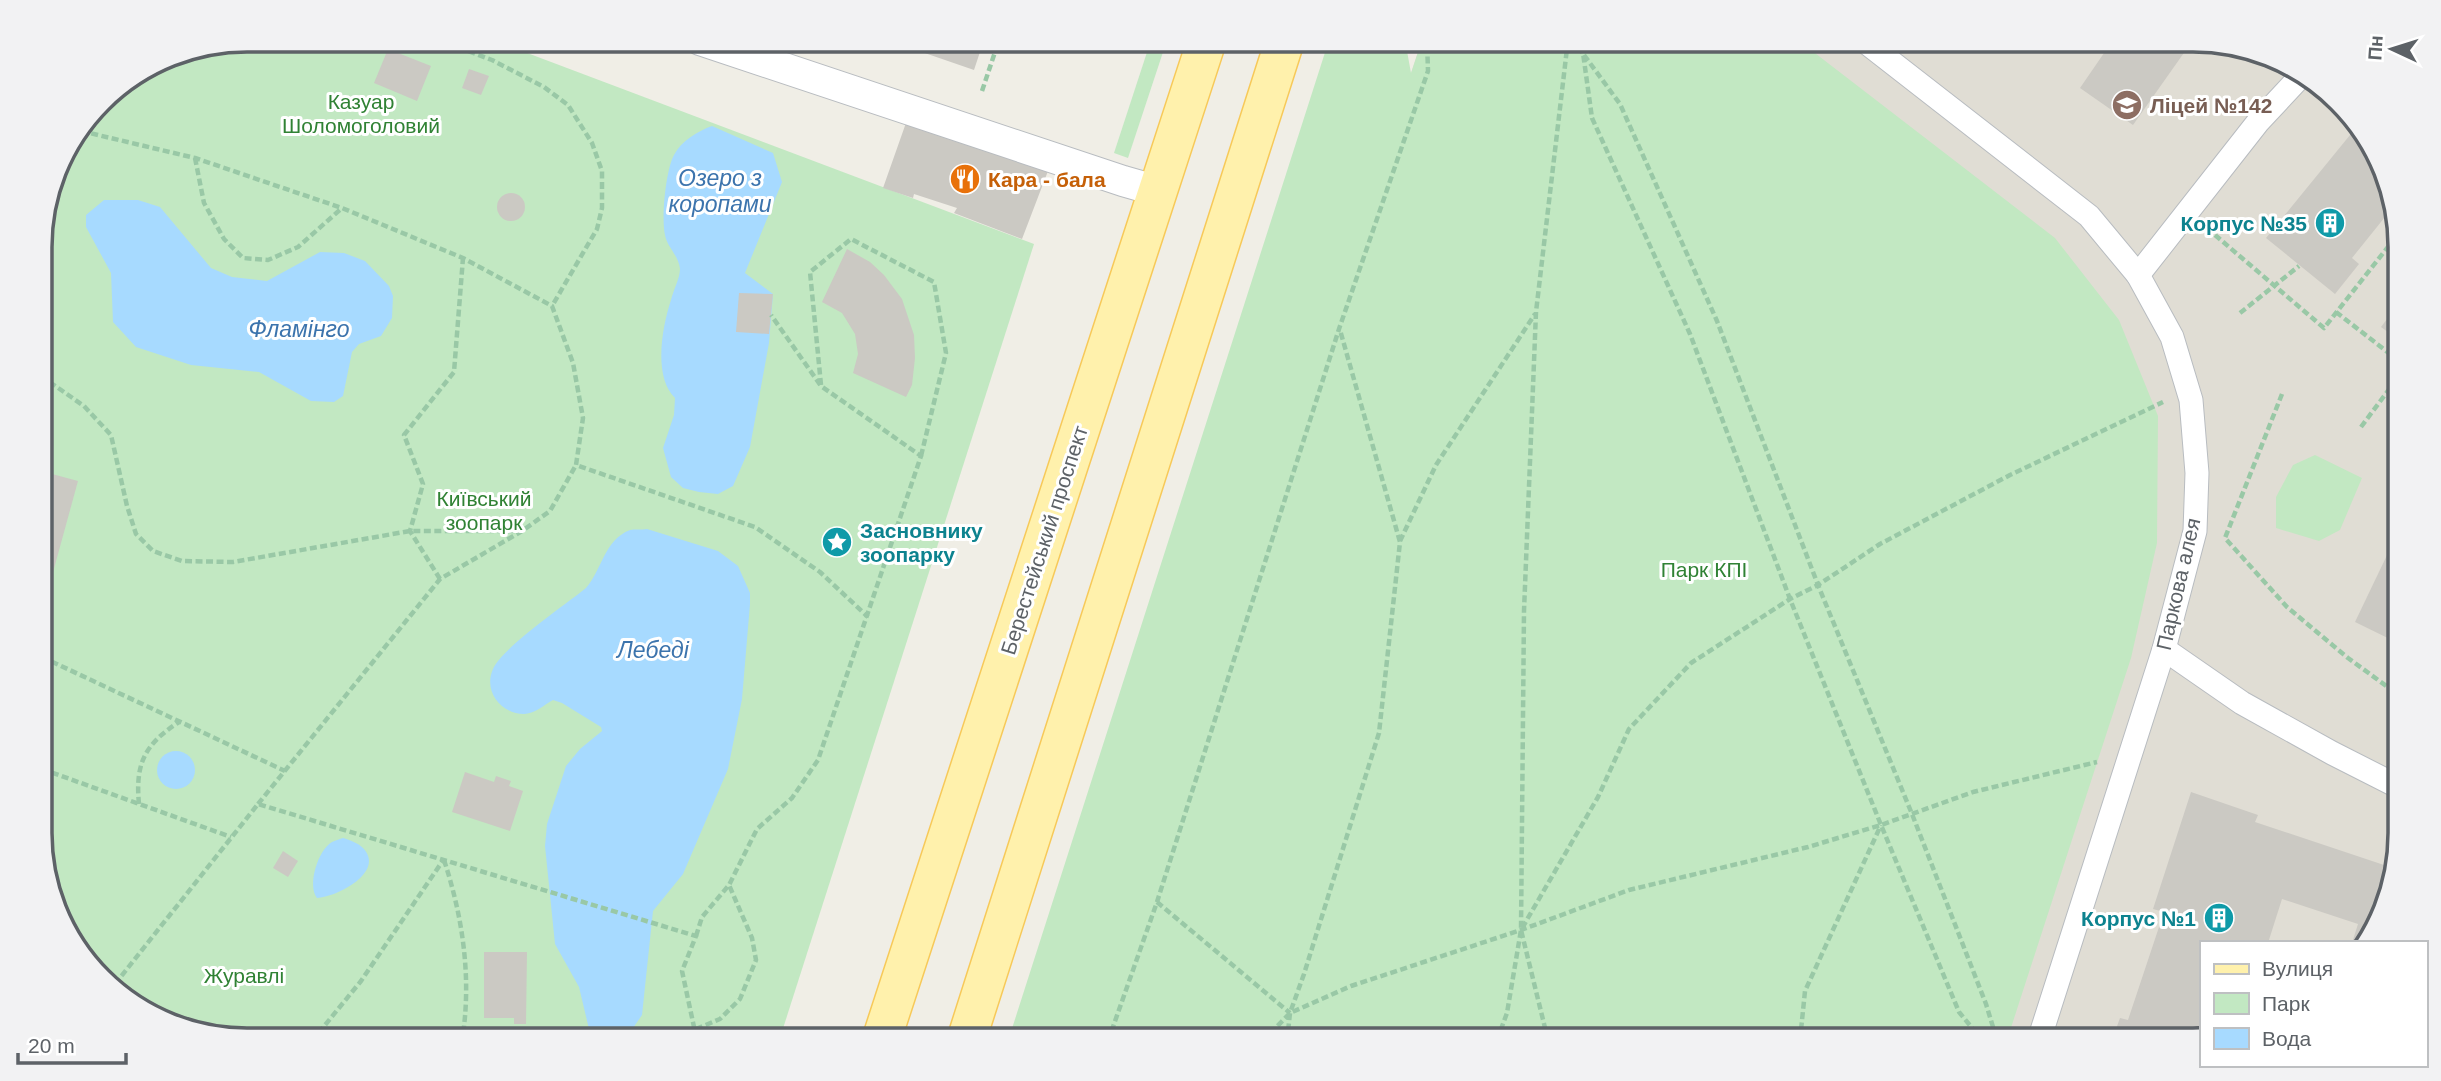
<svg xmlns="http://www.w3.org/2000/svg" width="2441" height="1081" font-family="Helvetica,sans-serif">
<rect width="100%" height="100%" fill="#f0eee6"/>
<path fill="#e0ddd4" d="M 1422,40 L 2193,40 L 2272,56 L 2358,121 L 2399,220 L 2401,834 L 2385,912 L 2368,943 L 2201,943 L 2201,1040 L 1089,1041 Z"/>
<g fill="#c2e8c2">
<path d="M 248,40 L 493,40 L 1034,244 L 779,1041 L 248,1041 L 169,1025 L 83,960 L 42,861 L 41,234 L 62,156 L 111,92 L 169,56 Z"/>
<path d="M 1151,40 L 1167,40 L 1128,158 L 1114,153 Z"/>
<path d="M 1329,40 L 1405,40 L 1411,73 L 1422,40 L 1798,40 L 2055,238 L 2119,320 L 2158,416 L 2157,543 L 2131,658 L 2007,1040 L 1008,1041 Z"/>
<path d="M 2315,455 L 2362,478 L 2340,530 L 2319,541 L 2276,528 L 2276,497 L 2293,465 Z"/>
</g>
<g fill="#a7daff">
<path d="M 712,126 L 773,153 L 782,182 L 745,273 L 773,294 L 769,343 L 750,447 L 733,486 L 718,494 L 699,492 L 683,488 L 671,477 L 663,448 L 674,415 L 675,398 C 653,377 662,327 671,300 C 673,291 680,278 680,269 C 679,256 667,247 665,235 C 661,218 666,169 674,155 C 681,141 698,131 712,126 Z"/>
<path d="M 104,200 L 138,200 L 160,207 L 211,268 L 232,277 L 267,281 L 320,252 L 344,253 L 365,261 L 389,286 L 393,296 L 392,318 L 381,336 L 359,344 L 352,352 L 343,396 L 334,402 L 311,401 L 259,372 L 191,365 L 136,347 L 113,322 L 111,273 L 86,227 L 86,215 Z"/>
<path d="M 647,529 L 718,551 L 738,566 L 750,593 L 750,604 L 742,699 L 728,769 L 683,874 L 653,911 L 642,1015 L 624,1041 L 590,1041 L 589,1029 L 579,987 L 555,944 L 545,846 L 547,824 L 566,766 L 580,749 L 602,731 L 601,727 L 562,703 L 553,700 C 544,705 534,714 524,714 C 501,714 483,691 493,669 C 502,648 565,605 586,588 C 602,570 604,540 630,530 C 634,529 642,530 647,529 Z"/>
<circle cx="176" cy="770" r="19"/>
<path d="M 343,838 C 350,840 358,843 363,848 C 386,872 337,897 317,898 C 307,885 318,850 332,842 C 336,840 340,839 343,838 Z"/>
</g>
<g fill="#cbc9c3">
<path d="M 887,40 L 984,40 L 974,70 Z"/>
<path d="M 2113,40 L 2193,40 L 2133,125 L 2080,88 Z"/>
<path d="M 388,49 L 431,66 L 417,101 L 374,83 Z"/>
<path d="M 469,69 L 489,76 L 481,95 L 462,88 Z"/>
<path d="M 907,120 L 1048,171 L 1022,239 L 954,213 L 957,208 L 914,194 L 913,198 L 883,188 Z"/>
<path d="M 2359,124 L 2393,207 L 2352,258 L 2359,264 L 2335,294 L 2266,238 Z"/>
<circle cx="511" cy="207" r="14"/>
<path d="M 847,249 L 870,262 L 884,275 L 902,299 L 914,335 L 915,358 L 912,385 L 906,397 L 853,373 L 858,354 L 855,334 L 842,313 L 822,302 Z"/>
<path d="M 739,293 L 773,294 L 769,334 L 736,332 Z"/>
<path d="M 2399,303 L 2399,340 L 2381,327 Z"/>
<path d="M 41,471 L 78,481 L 52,576 L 41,573 Z"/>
<path d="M 2400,528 L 2400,644 L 2355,622 Z"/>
<path d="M 465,772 L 494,782 L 496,776 L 511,781 L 509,786 L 523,791 L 510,831 L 452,812 Z"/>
<path d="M 2191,792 L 2258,815 L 2255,822 L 2387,866 L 2390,857 L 2396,859 L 2385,912 L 2368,943 L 2352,943 L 2358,924 L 2282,899 L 2268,943 L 2201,943 L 2201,1040 L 2112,1040 L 2120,1018 L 2128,1020 L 2164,912 L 2153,909 Z"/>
<path d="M 283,851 L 298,861 L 288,877 L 273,868 Z"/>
<path d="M 484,952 L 527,952 L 526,1024 L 514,1024 L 514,1018 L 484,1018 Z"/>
</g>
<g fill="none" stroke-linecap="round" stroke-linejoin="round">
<g stroke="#b8bcc0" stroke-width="25">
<g id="pedestrian">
<path d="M 1863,40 L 2089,216 L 2138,275 L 2172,337 L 2191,400 L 2197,473 L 2195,531 L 2164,649 L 2039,1040"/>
<path d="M 2138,275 L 2258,122 L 2300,77"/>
<path d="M 2164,649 L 2242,703 L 2332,753 L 2401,788"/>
</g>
</g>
<g stroke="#b8bcc0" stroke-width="32">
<path id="minor" d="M 700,40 L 1123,181 L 1158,191"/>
</g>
<g stroke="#f7c959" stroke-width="41">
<g id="primary">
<path d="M 881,1041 L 1207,40"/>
<path d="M 966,1041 L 1285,40"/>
</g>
</g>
<g stroke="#99c8a6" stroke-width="4.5" stroke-dasharray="7 3.5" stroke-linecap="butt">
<path d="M 439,40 L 492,60 L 544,87 L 568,105 L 592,143 L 602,171 L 602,208 L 597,229 L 552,306"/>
<path d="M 1570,40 L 1583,53 L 1592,118 L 1690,334 L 1790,599 L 1881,825 L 1959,1012 L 1982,1040"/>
<path d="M 1584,55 L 1620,104 L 1717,321 L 1818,585 L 1912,814 L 1986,1004 L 1997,1040"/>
<path d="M 982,91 L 999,40"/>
<path d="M 81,131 L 195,158 L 342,208 L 463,258 L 552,306 L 573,363 L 583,418 L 576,465 L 755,527 L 820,572 L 868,617"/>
<path d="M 195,158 L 204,203 L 224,239 L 243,258 L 268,260 L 298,247 L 342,208"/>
<path d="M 2215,235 L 2324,328 L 2399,233"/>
<path d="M 2336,312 L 2399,361"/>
<path d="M 2240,313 L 2299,266"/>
<path d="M 41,376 L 84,406 L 111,435 L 127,506 L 136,534 L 153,551 L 182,561 L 233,562 L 410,531 L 522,531"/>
<path d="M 821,385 L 810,272 L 851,239 L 934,282 L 946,353 L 921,456"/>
<path d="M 2282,394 L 2225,538 L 2287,607 L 2348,658 L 2400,696"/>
<path d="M 2361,427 L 2399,376"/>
<path d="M 1400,541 L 1436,465 L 1535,314"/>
<path d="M 440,579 L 410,531 L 423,484 L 404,435 L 454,372 L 463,258"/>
<path d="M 42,657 L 285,771"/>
<path d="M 42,769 L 231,837"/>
<path d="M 139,804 C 135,763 145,744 179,722"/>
<path d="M 258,804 L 440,579 L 522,531 L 550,511 L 576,465"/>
<path d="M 444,860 C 463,918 472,979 462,1041"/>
<path d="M 1157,902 L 1290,1013"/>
<path d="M 696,936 L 702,917 L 729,885 L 757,829 L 792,798 L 818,760 L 921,456 L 821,386 L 771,315"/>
<path d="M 115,984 L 258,804 L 696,936 L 682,971 L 697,1041"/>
<path d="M 696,1029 L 720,1019 L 740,999 L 756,960 L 752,938 L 729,885"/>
<path d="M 1497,1040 L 1507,1013 L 1521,930 L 1598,797 L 1629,729 L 1691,663 L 1790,599 L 1818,585 L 1880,544 L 2010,475 L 2163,402"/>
<path d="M 1548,1040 L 1521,930 L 1524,611 L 1536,312 L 1568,40"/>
<path d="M 1800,1040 L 1805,991 L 1881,825"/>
<path d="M 312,1041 L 361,981 L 444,859"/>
<path d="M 1108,1041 L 1157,902 L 1339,329 L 1428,71 L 1427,40"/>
<path d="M 1263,1041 L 1290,1013 L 1351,986 L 1521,930 L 1629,890 L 1808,847 L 1881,825 L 1973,792 L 2097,762"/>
<path d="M 1287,1041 L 1290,1013 L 1304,974 L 1379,733 L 1400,542 L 1340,330"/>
</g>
<use href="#pedestrian" stroke="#fff" stroke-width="23"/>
<use href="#minor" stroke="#fff" stroke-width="30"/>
<use href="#primary" stroke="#fff1ac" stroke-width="38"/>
</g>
<defs>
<g id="school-disc" transform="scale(1.575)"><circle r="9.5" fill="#8d6e63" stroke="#fff"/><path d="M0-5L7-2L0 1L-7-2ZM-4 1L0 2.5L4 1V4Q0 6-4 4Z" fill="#fff"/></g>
<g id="restaurant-disc" transform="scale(1.575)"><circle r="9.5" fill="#e8710a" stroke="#fff"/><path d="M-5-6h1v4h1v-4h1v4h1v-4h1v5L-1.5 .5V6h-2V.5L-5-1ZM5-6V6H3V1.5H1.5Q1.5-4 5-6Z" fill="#fff"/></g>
<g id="building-disc" transform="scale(1.575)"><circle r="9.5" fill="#0f9aa8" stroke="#fff"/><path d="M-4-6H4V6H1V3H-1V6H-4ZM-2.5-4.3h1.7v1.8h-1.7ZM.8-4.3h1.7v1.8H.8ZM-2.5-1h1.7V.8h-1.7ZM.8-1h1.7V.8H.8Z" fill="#fff"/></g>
<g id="sight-disc" transform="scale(1.575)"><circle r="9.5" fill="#0f9aa8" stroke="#fff"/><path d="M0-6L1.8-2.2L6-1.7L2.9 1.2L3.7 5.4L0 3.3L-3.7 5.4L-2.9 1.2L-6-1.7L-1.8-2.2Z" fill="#fff"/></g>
</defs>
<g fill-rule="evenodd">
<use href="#school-disc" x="2127" y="105"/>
<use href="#restaurant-disc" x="965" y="179"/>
<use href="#building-disc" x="2330" y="223"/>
<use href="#sight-disc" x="837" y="542"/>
<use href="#building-disc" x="2219" y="918"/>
</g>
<g text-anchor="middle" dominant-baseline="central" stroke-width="6" stroke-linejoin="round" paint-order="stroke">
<g font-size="21" fill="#308234" stroke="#fff">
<text x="361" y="101">Казуар<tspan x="361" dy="24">Шоломоголовий</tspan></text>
<text x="484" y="498">Київський<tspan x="484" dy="24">зоопарк</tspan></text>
<text x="1704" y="569">Парк КПІ</text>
<text x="244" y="975">Журавлі</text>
</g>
<g font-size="21" font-weight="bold" fill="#785e54" stroke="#fff" text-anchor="start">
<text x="2150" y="105">Ліцей №142</text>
</g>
<g font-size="21" font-weight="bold" fill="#c56008" stroke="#fff" text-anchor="start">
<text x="988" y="179">Кара - бала</text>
</g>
<g font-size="21" font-weight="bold" fill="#0d838f" stroke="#fff" text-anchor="end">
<text x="2307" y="223">Корпус №35</text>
<text x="860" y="530" text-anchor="start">Засновнику<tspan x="860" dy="24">зоопарку</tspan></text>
<text x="2196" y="918">Корпус №1</text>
</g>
<g font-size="21" fill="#5d6267" stroke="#fff">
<text transform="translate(1044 540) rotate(-72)">Берестейський проспект</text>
<text transform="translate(2178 584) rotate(-77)">Паркова алея</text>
</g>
<g font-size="23" font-style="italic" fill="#3c74ad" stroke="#fff">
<text x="720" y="178">Озеро з<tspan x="720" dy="26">коропами</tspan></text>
<text x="299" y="329">Фламінго</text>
<text x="653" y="650">Лебеді</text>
</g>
</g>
<path d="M0 0H2441V1081H0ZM247 52H2193A195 195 0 0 1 2388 247V833A195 195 0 0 1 2193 1028H247A195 195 0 0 1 52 833V247A195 195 0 0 1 247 52Z" fill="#f2f2f3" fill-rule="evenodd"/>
<path fill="none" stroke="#5d6267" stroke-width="3.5" d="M247 52H2193A195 195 0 0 1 2388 247V833A195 195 0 0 1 2193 1028H247A195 195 0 0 1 52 833V247A195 195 0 0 1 247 52Z"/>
<rect x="2200" y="941" width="228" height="126" fill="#ffffff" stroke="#bec0c2" stroke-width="2"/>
<rect x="2214" y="964" width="35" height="10" fill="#fff1ac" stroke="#bec0c2" stroke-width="2"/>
<text x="2262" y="976" font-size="21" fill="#5d6267">Вулиця</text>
<rect x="2214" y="993" width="35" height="21" fill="#c2e8c2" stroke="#bec0c2" stroke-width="2"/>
<text x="2262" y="1011" font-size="21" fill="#5d6267">Парк</text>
<rect x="2214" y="1028" width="35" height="21" fill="#a7daff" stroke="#bec0c2" stroke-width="2"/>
<text x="2262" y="1046" font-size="21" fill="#5d6267">Вода</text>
<g transform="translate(2392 49) rotate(274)" stroke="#ffffff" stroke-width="5" paint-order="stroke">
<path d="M0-5L12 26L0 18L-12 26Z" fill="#5d6267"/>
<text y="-10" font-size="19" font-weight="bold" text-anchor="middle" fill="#5d6267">Пн</text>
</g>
<path d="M18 1053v10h108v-10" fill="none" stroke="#5d6267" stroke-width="3.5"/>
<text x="28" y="1053" font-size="21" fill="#5d6267" stroke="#ffffff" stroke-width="5" paint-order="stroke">20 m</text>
</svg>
